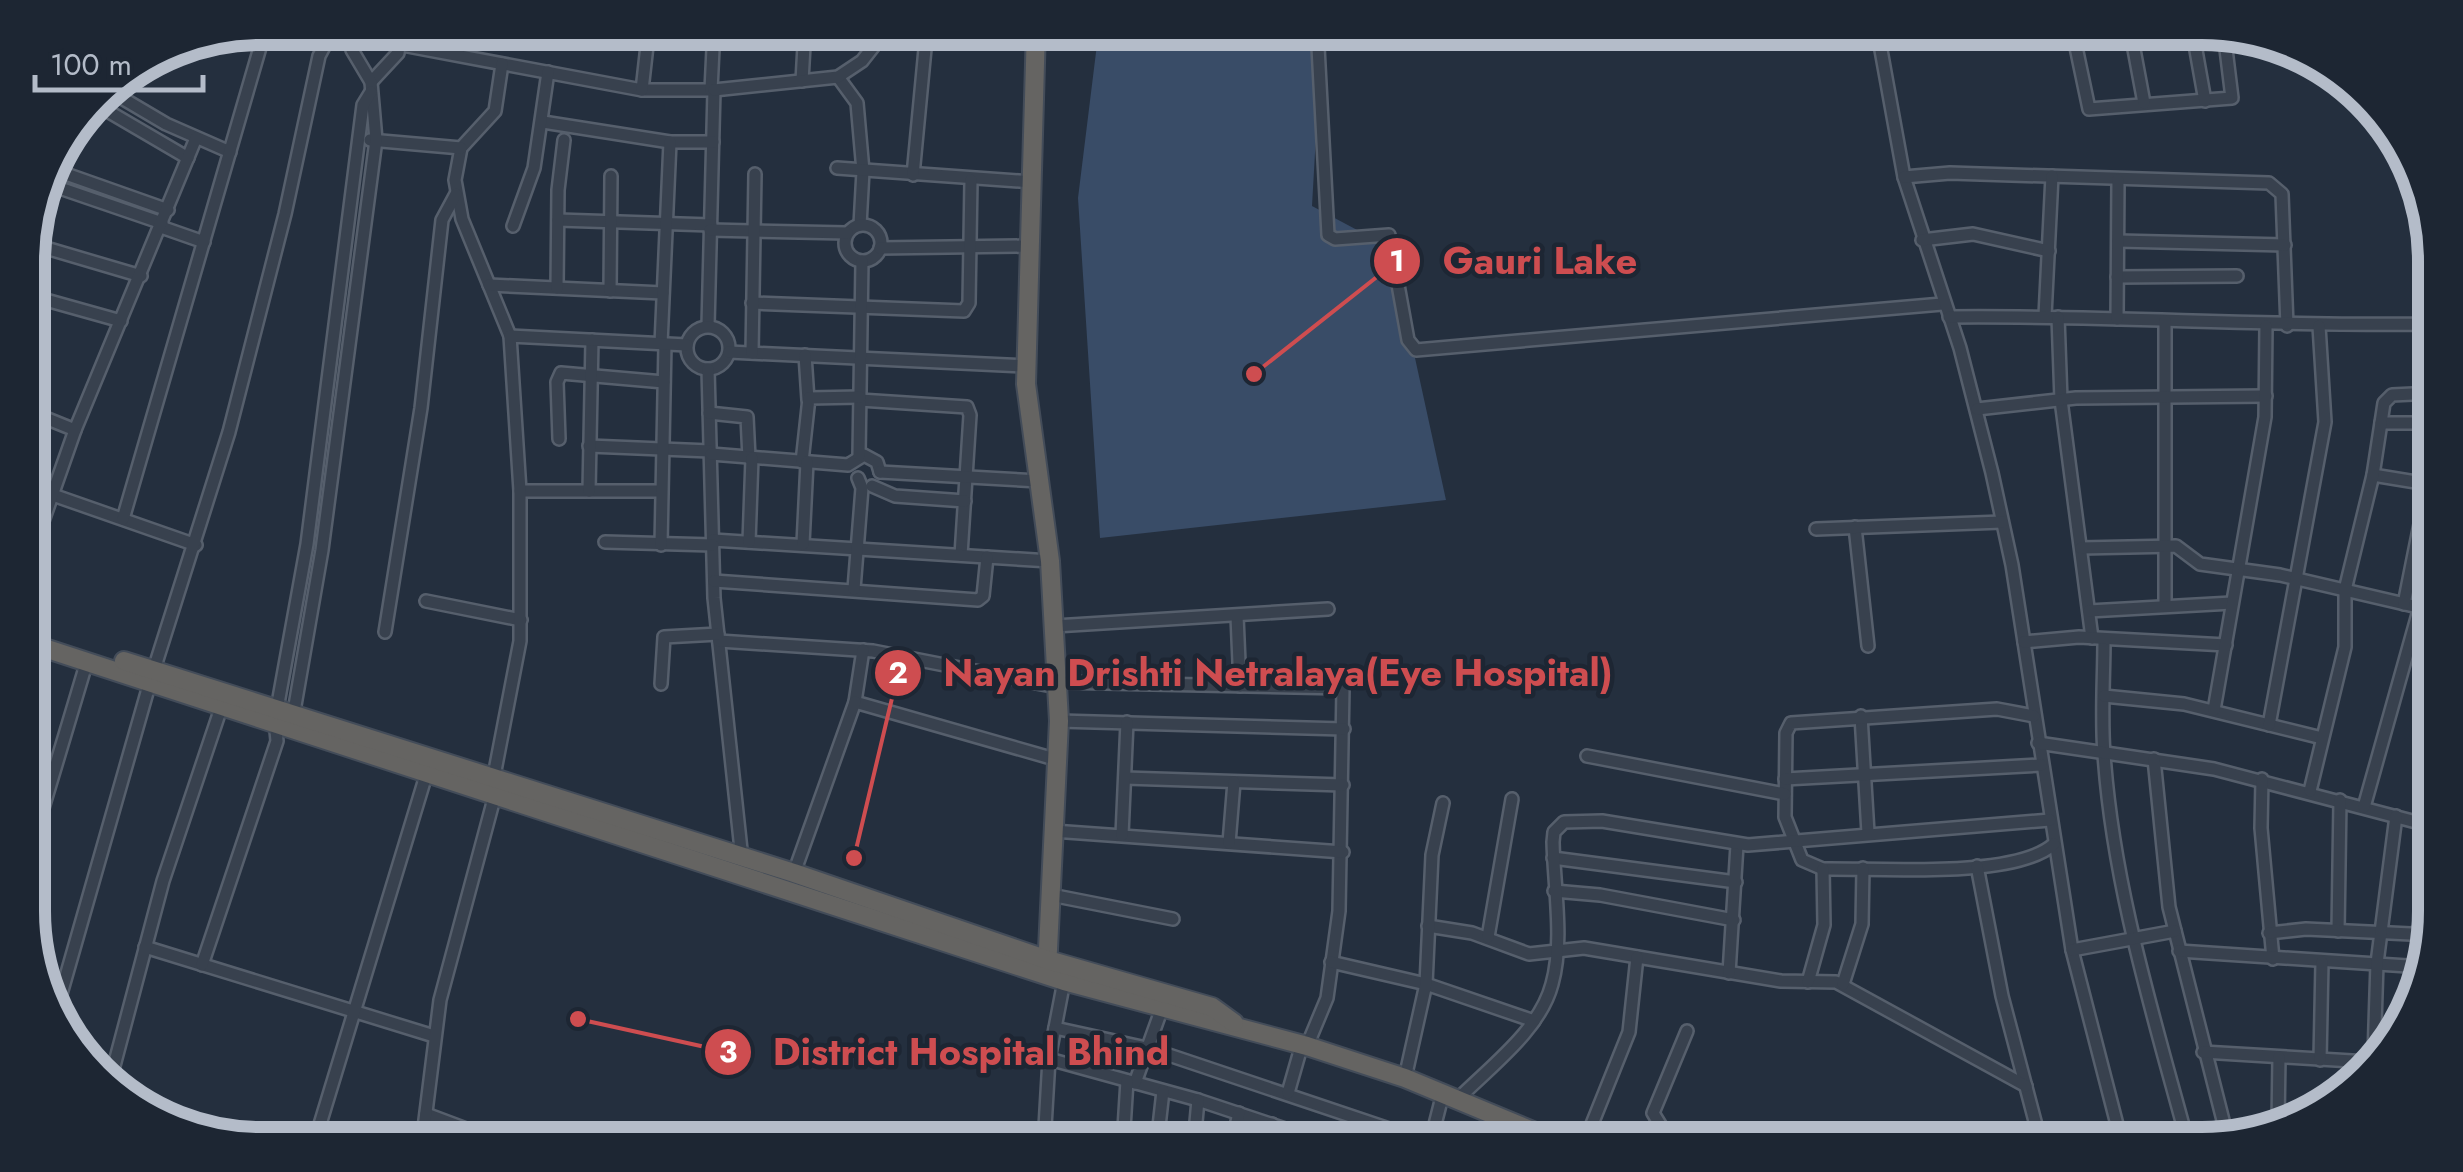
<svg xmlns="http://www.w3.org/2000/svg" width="2463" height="1172" font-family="Jost,sans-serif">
<rect width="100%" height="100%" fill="#242f3e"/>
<path fill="#394c67" d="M 1099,28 L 1322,28 L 1312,206 L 1391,248 L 1446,500 L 1100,538 L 1078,198 Z"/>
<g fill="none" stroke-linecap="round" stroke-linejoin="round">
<g stroke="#565f6c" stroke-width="16">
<g id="minor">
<path d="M 318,28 L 338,37"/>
<path d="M 704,28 L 752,31"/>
<path d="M 1317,28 L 1328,235 L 1335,239 L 1389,235 L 1408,340 L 1416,350 L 1942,304"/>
<path d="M 1877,28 L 1904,177 L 1960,348 L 1992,473 L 2012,565 L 2072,950 L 2122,1144"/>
<path d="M 2072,28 L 2089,109 L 2232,98 L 2224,33"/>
<path d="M 2130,28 L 2144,103"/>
<path d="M 2192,28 L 2205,101"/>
<path d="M 402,45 L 642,90 L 714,90 L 708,326"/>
<path d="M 502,64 L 495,111 L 461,148 L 455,180 L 462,219 L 510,336"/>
<path d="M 838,77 L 857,103 L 863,171 L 860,225"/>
<path d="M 802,81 L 805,28"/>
<path d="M 371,82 L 398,53 L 402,28"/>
<path d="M 105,88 L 166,124 L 230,152"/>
<path d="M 642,90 L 649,28"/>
<path d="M 711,90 L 714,28"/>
<path d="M 714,90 L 838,77 L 862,61 L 888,28"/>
<path d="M 94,103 L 188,158"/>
<path d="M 543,122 L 670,142 L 713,142"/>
<path d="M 370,140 L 461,148"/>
<path d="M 49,168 L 168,210"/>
<path d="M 837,168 L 1032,182"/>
<path d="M 913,175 L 927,28"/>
<path d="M 1904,177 L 1950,173 L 2269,183 L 2282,194 L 2287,326"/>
<path d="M 45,183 L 162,223"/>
<path d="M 558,220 L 711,225"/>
<circle cx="863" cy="243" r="18"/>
<path d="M 513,226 L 534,168 L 548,72"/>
<path d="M 161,227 L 204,242"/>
<path d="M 710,230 L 847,233"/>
<path d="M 1922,240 L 1973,234 L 2049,251"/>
<path d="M 2118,241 L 2285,245"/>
<path d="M 29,243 L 141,276"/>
<path d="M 880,248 L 1027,246"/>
<path d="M 2117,277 L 2237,276"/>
<path d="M 489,285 L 663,293"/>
<path d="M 557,288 L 558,190 L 564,140"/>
<path d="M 610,291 L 611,176"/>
<path d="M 28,295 L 121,321"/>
<path d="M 752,303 L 964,311 L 969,303 L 971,180"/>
<path d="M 2045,316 L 2052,176"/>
<path d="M 1949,317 C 2111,315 2272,327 2434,324"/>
<path d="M 2058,317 L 2061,400 L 2092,638"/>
<path d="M 2117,319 L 2118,180"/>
<path d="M 2165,321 L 2165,606"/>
<circle cx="708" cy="348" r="21"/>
<path d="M 661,344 L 670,142"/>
<path d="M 729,352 L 1026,366"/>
<path d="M 752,353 L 755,174"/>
<path d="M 805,355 L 808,400"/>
<path d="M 708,369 L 714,598 L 742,859"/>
<path d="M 28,370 L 37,384 L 28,410"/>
<path d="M 860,400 L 967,407 L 970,415 L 961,555"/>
<path d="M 1977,409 L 2076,398 L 2266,396"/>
<path d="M 28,411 L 75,430"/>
<path d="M 709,413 L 747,417 L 749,458"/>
<path d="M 2381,423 L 2434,423"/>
<path d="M 559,439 L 557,382 L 561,373 L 664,382"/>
<path d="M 589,446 L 710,451"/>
<path d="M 711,454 L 848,465 L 864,455 L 877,462 L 880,472"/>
<path d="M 859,455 L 862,261"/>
<path d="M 802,462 L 809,398 L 860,397"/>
<path d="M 880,472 L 1039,481"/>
<path d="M 2373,475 L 2434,485"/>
<path d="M 872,486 L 895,496 L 965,501"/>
<path d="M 520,491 L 661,491"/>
<path d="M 589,491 L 592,340"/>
<path d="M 50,494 L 196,545"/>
<path d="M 123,519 L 261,44"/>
<path d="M 1855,527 L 1868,646"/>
<path d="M 1816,529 L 2002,522"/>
<path d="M 713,540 L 1050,561"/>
<path d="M 605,542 L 713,545"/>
<path d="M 749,542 L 752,458"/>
<path d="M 803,544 L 807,462"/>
<path d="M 661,545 L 665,344"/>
<path d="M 2081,548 L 2176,546 L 2200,564 L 2280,575 L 2435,611"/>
<path d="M 29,561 L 75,430 L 196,138"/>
<path d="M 714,581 L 978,600 L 983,596 L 987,557"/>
<path d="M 854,589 L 862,488 L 858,478"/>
<path d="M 426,601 L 521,620"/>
<path d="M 2404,604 L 2428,484"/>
<path d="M 2089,611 L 2232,603"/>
<path d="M 1237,616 L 1240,686"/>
<path d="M 1055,626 L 1328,609"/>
<path d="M 385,632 L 421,408 L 442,220 L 456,194"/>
<path d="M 2104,639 C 2104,677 2101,716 2104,754 C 2113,887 2154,1017 2188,1144"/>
<path d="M 719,641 L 873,651 L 1057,687"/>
<path d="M 2024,642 L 2079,637 L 2226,645"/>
<path d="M 863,650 L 855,702 L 1058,760"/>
<path d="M 1057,682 L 1343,688 L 1339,911 L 1327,998 L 1307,1046"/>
<path d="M 661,684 L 664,637 L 718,634"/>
<path d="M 2104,696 L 2184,704 L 2322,738"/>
<path d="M 2214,710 L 2265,417 L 2266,326"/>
<path d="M 1861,716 L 1868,833"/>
<path d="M 2034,716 L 1997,709 L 1791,723 L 1786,733 L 1785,817 L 1802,860 L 1823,869 C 1879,868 2015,879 2054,844"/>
<path d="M 293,717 L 322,550 L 376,140 L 371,82 L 352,50 L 349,28"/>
<path d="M 1059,721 L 1344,729"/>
<path d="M 2269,725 L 2325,422 L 2319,326"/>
<path d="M 2038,743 L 2214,769 L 2435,827"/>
<path d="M 1587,756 L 1785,794"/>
<path d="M 2154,759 L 2169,907 L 2228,1140"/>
<path d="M 1125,778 L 1343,785"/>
<path d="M 1785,779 L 2041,765"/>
<path d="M 2262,779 L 2261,828 L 2273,959"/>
<path d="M 493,781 L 520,641 L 520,491 L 510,336 L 687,345"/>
<path d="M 2310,791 L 2345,647 L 2345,590 L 2373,475 L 2384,403 L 2392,395 L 2434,393"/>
<path d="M 2364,807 L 2420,607"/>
<path d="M 2425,824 L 2435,791"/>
<path d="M 1053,831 L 1343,852"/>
<path d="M 1122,835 L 1127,722"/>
<path d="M 1229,843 L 1234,782"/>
<path d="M 29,855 L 87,661"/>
<path d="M 1553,858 L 1736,882"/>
<path d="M 1977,866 L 2002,996 L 2041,1144"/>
<path d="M 794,873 L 855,702"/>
<path d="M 1554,891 L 1600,895 L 1734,920"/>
<path d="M 1051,895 L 1173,919"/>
<path d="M 1428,926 L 1472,933 L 1529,954 L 1584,948 L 1781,981 L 1836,982 L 2026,1086"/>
<path d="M 2338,931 L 2340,800"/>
<path d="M 2269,933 L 2306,929 L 2411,934 L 2431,929"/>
<path d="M 1488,937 L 1512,799"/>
<path d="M 145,947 L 434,1036"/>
<path d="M 2072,950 L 2175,931"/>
<path d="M 2179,951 L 2423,967"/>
<path d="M 1331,962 L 1426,984 L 1534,1021"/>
<path d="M 202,965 L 277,741 L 275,720 L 307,544 L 363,105 L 371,92"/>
<path d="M 1729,973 L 1737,845"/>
<path d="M 1808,982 L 1824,925 L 1823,869"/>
<path d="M 1843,984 L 1862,924 L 1863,868"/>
<path d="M 57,1008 L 150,682 L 229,432 L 285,214 L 319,56 L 326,43 L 348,33"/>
<path d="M 1055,1028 L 1151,1049 L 1431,1143"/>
<path d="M 2203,1052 L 2369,1062"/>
<path d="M 2374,1056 L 2377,963 L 2396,816"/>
<path d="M 1049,1059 L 1198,1100 L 1330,1144"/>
<path d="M 2320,1060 L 2322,962"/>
<path d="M 1405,1078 L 1426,984 L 1432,855 L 1443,803"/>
<path d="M 110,1081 L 163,881 L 222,705"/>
<path d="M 1135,1083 L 1162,1008"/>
<path d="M 1288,1093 L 1302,1044"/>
<path d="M 1458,1099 C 1491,1066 1540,1030 1552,984 C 1564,942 1554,886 1553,842 L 1554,832 L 1564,822 L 1602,821 L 1748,845 L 2050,820"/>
<path d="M 426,1114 L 506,1144"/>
<path d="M 2278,1123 L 2279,1057"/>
<path d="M 317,1137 L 343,1144"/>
<path d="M 314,1144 L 427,772"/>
<path d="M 422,1144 L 440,1000 L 495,795"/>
<path d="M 1044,1144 L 1049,1059 L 1064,981"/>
<path d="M 1123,1144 L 1127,1081"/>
<path d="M 1157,1144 L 1163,1091"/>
<path d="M 1194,1144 L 1198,1100"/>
<path d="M 1232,1144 L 1239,1113"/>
<path d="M 1267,1144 L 1272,1124"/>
<path d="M 1430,1144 L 1443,1093"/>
<path d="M 1584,1144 L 1629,1032 L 1637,957"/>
<path d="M 1665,1144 L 1667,1136 L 1653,1113 L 1687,1031"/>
</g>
</g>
<g stroke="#434c59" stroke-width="22">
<g id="trunk">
<path d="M 1036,28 L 1026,384 L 1050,561 L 1059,721 L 1047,970"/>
<path d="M 29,643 L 1064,981 L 1307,1046 L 1405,1078 L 1564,1144"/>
<path d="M 124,661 L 794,873 L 1048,960 L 1212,1007 L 1234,1023"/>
</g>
</g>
<use href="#minor" stroke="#38414e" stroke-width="11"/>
<use href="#trunk" stroke="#656462" stroke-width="18"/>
</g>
<path d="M0 0H2463V1172H0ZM261 45H2202A216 216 0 0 1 2418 261V911A216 216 0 0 1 2202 1127H261A216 216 0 0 1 45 911V261A216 216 0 0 1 261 45Z" fill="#1d2633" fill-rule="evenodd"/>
<path fill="none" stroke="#b4bcc9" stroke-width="12" d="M261 45H2202A216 216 0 0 1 2418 261V911A216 216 0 0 1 2202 1127H261A216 216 0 0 1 45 911V261A216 216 0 0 1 261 45Z"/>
<path fill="none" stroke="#ce4d50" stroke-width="4" d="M1254 374L1397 261M854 858L898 673M578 1019L728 1052"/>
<g fill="#ce4d50" stroke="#1d2633" stroke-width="4">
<circle cx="1254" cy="374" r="10"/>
<circle cx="854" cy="858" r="10"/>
<circle cx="578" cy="1019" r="10"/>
<circle cx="1397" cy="261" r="25"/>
<circle cx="898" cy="673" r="25"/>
<circle cx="728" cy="1052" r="25"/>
</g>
<g font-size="30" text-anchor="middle" font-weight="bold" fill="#fff">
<text x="1397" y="271">1</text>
<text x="898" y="683">2</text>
<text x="728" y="1062">3</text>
</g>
<g font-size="38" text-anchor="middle" font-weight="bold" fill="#ce4d50" stroke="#1d2633" stroke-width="9" stroke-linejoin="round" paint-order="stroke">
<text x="1540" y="274">Gauri Lake</text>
<text x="1278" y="686">Nayan Drishti Netralaya(Eye Hospital)</text>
<text x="971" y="1065">District Hospital Bhind</text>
</g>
<path d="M35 75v15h168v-15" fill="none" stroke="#b4bcc9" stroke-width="5"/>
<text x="50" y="75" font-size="30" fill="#b4bcc9" stroke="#1d2633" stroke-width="8" paint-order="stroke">100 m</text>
</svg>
